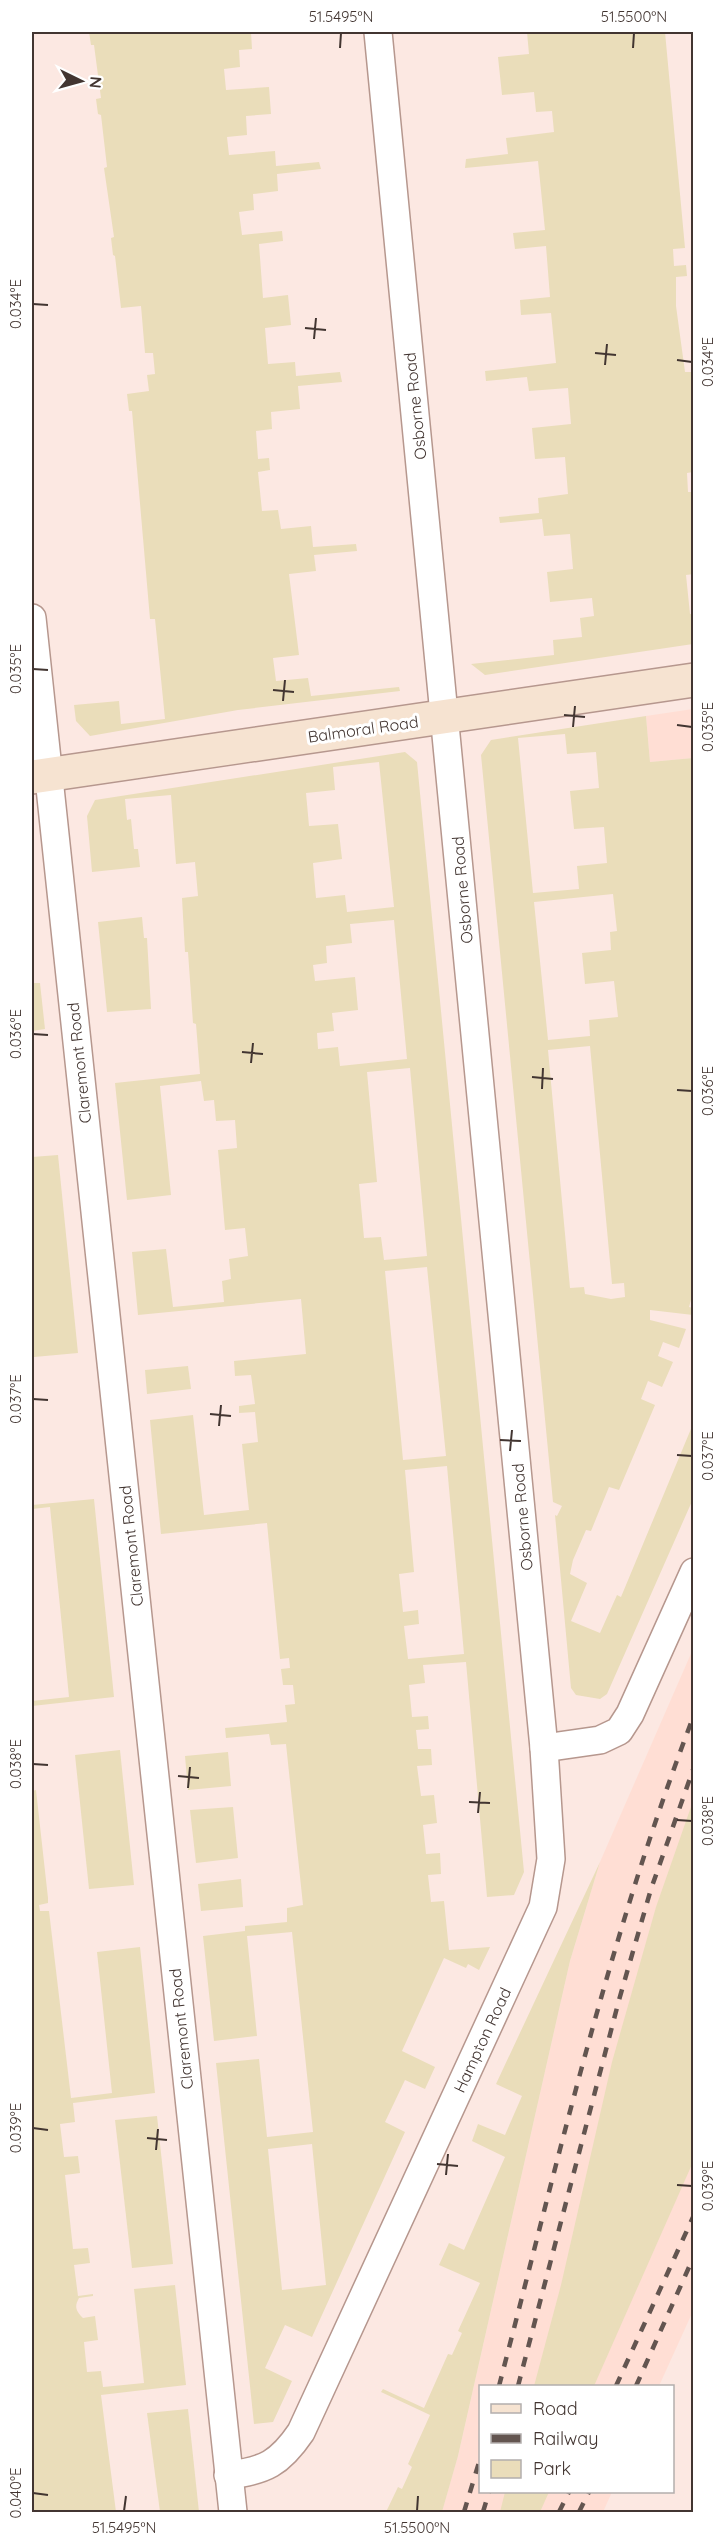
<svg xmlns="http://www.w3.org/2000/svg" width="725" height="2544" font-family="Quicksand,sans-serif">
<rect width="100%" height="100%" fill="#fce8e2"/>
<g fill="#ffded4">
<path d="M 693,709 L 693,758 L 650,762 L 646,716 Z"/>
<path d="M 693,1649 L 693,2311 L 659,2386 L 480,2386 L 480,2492 L 612,2492 L 603,2512 L 442,2512 L 458,2456 L 570,1961 L 600,1862 Z"/>
</g>
<g fill="#eaddba" fill-rule="evenodd">
<path d="M 89,32 L 257,32 L 251,32 L 252,49 L 239,50 L 240,67 L 224,69 L 226,90 L 269,87 L 271,114 L 246,116 L 247,135 L 227,137 L 229,155 L 275,151 L 276,166 L 319,162 L 321,169 L 277,174 L 278,191 L 253,194 L 254,210 L 239,212 L 242,235 L 282,231 L 283,241 L 259,244 L 263,298 L 288,295 L 291,325 L 265,328 L 268,364 L 295,362 L 296,376 L 340,372 L 342,382 L 298,386 L 300,409 L 271,412 L 272,429 L 256,431 L 258,459 L 269,458 L 270,470 L 258,472 L 262,511 L 278,510 L 281,529 L 311,526 L 313,547 L 356,544 L 357,551 L 314,555 L 316,571 L 289,574 L 299,655 L 273,658 L 276,681 L 308,678 L 311,696 L 399,687 L 400,691 L 238,710 L 90,736 L 76,721 L 74,705 L 119,701 L 121,724 L 165,719 L 155,619 L 150,619 L 132,411 L 129,411 L 127,394 L 149,391 L 147,375 L 155,374 L 153,353 L 145,353 L 141,306 L 121,308 L 115,256 L 113,255 L 111,238 L 114,237 L 104,168 L 107,167 L 101,115 L 98,114 L 96,99 L 101,98 L 94,45 L 91,45 Z"/>
<path d="M 527,32 L 665,32 L 685,248 L 673,249 L 674,266 L 686,265 L 687,276 L 676,277 L 676,306 L 685,372 L 694,372 L 693,472 L 687,473 L 688,492 L 693,492 L 694,574 L 686,575 L 690,614 L 693,614 L 693,644 L 485,675 L 471,664 L 554,655 L 553,640 L 582,637 L 580,618 L 594,616 L 592,598 L 550,602 L 547,572 L 573,569 L 570,534 L 544,536 L 542,519 L 500,523 L 499,517 L 539,513 L 538,498 L 568,494 L 565,457 L 535,459 L 532,428 L 571,424 L 568,388 L 529,391 L 527,377 L 486,381 L 485,371 L 556,363 L 551,313 L 521,315 L 520,300 L 550,297 L 546,246 L 515,249 L 513,233 L 545,230 L 538,161 L 465,168 L 466,159 L 508,154 L 506,138 L 554,132 L 552,111 L 536,112 L 534,92 L 502,95 L 498,57 L 529,54 Z"/>
<path d="M 646,716 L 650,762 L 693,758 L 694,1289 L 689,1307 L 693,1308 L 693,1315 L 650,1310 L 650,1320 L 686,1329 L 679,1348 L 663,1342 L 658,1356 L 673,1362 L 662,1387 L 648,1381 L 641,1399 L 655,1405 L 619,1490 L 609,1487 L 591,1531 L 586,1530 L 573,1560 L 570,1574 L 587,1583 L 571,1621 L 600,1633 L 617,1595 L 621,1597 L 693,1424 L 693,1499 L 607,1694 L 600,1699 L 576,1695 L 571,1688 L 555,1515 L 557,1516 L 562,1506 L 553,1502 L 481,755 L 491,740 ZM 565,734 L 567,754 L 596,752 L 599,788 L 570,791 L 574,829 L 604,827 L 607,863 L 577,866 L 579,889 L 533,893 L 518,738 ZM 613,894 L 617,931 L 610,932 L 611,950 L 582,953 L 585,984 L 614,981 L 618,1017 L 589,1020 L 590,1036 L 548,1040 L 534,902 ZM 590,1046 L 612,1284 L 624,1283 L 625,1297 L 611,1299 L 585,1294 L 584,1287 L 570,1288 L 548,1050 Z"/>
<path d="M 405,752 L 417,762 L 524,1872 L 514,1895 L 487,1897 L 466,1662 L 423,1665 L 425,1683 L 409,1685 L 412,1717 L 428,1716 L 429,1729 L 416,1730 L 418,1749 L 431,1749 L 432,1765 L 417,1766 L 421,1796 L 434,1795 L 437,1823 L 423,1825 L 426,1854 L 440,1853 L 441,1874 L 428,1875 L 431,1902 L 444,1901 L 449,1950 L 490,1947 L 479,1970 L 468,1964 L 466,1968 L 444,1958 L 402,2051 L 435,2067 L 425,2089 L 405,2080 L 385,2122 L 405,2132 L 312,2337 L 285,2325 L 265,2368 L 292,2381 L 273,2422 L 254,2424 L 216,2063 L 259,2059 L 267,2137 L 313,2132 L 292,1932 L 247,1936 L 257,2036 L 214,2041 L 203,1936 L 245,1931 L 245,1926 L 287,1922 L 287,1908 L 303,1905 L 286,1744 L 271,1745 L 269,1734 L 226,1738 L 225,1728 L 287,1722 L 285,1705 L 295,1704 L 293,1685 L 283,1685 L 281,1669 L 290,1668 L 289,1658 L 280,1659 L 267,1523 L 161,1534 L 150,1420 L 193,1415 L 204,1515 L 249,1510 L 242,1444 L 258,1442 L 255,1412 L 239,1413 L 239,1406 L 255,1404 L 251,1375 L 235,1376 L 234,1361 L 306,1354 L 301,1299 L 138,1315 L 132,1252 L 166,1249 L 173,1307 L 224,1302 L 222,1281 L 231,1279 L 229,1259 L 248,1256 L 245,1228 L 225,1230 L 218,1150 L 237,1148 L 235,1120 L 216,1121 L 214,1100 L 204,1101 L 201,1081 L 160,1086 L 171,1195 L 127,1200 L 115,1083 L 200,1074 L 196,1024 L 193,1023 L 188,952 L 185,952 L 182,898 L 198,896 L 195,862 L 176,864 L 171,795 L 125,799 L 127,820 L 131,819 L 134,849 L 138,849 L 140,867 L 92,872 L 87,816 L 95,800 ZM 379,762 L 394,907 L 347,912 L 345,895 L 316,898 L 313,863 L 342,859 L 338,824 L 309,826 L 306,793 L 335,790 L 333,767 ZM 394,920 L 407,1059 L 340,1066 L 338,1047 L 318,1049 L 317,1033 L 334,1031 L 332,1013 L 358,1010 L 355,977 L 315,981 L 313,965 L 327,963 L 326,946 L 352,943 L 350,924 ZM 410,1068 L 427,1256 L 384,1260 L 381,1237 L 364,1238 L 359,1184 L 377,1182 L 367,1072 ZM 427,1267 L 446,1456 L 403,1460 L 385,1271 ZM 447,1466 L 464,1654 L 408,1659 L 404,1626 L 419,1624 L 418,1610 L 403,1612 L 399,1574 L 414,1572 L 405,1470 ZM 312,2144 L 326,2285 L 282,2290 L 268,2149 Z"/>
<path d="M 142,917 L 144,938 L 147,938 L 151,1009 L 107,1012 L 98,922 Z"/>
<path d="M 32,983 L 40,983 L 45,1029 L 32,1031 Z"/>
<path d="M 58,1155 L 78,1353 L 34,1357 L 32,1330 L 32,1157 Z"/>
<path d="M 188,1366 L 191,1389 L 147,1394 L 145,1370 Z"/>
<path d="M 94,1499 L 114,1697 L 32,1706 L 32,1701 L 69,1697 L 50,1507 L 32,1509 L 32,1505 Z"/>
<path d="M 120,1750 L 134,1885 L 89,1889 L 75,1755 Z"/>
<path d="M 228,1752 L 231,1786 L 188,1790 L 185,1756 Z"/>
<path d="M 36,1790 L 48,1898 L 48,1903 L 39,1905 L 40,1911 L 49,1911 L 71,2098 L 112,2093 L 97,1952 L 140,1947 L 155,2093 L 73,2103 L 75,2122 L 60,2124 L 64,2157 L 78,2156 L 80,2173 L 65,2175 L 73,2249 L 88,2248 L 90,2263 L 74,2265 L 78,2296 L 93,2294 L 93,2296 L 79,2298 C 74,2307 76,2311 83,2318 L 95,2316 L 98,2340 L 84,2342 L 87,2372 L 101,2371 L 103,2387 L 144,2383 L 134,2289 L 175,2285 L 186,2385 L 101,2395 L 116,2512 L 32,2512 L 32,2255 L 33,2254 L 32,1791 Z"/>
<path d="M 693,1801 L 693,2162 L 594,2386 L 534,2386 L 561,2285 L 612,2062 L 656,1907 Z"/>
<path d="M 233,1807 L 238,1858 L 196,1863 L 190,1810 Z"/>
<path d="M 600,1862 L 570,1961 L 458,2456 L 442,2512 L 386,2512 L 398,2487 L 402,2489 L 412,2467 L 408,2464 L 430,2415 L 381,2392 L 383,2389 L 424,2408 L 448,2354 L 452,2355 L 462,2333 L 458,2331 L 480,2283 L 439,2265 L 449,2243 L 464,2250 L 505,2157 L 472,2141 L 478,2124 L 505,2135 L 522,2096 L 496,2084 Z"/>
<path d="M 241,1879 L 243,1907 L 201,1911 L 198,1884 Z"/>
<path d="M 157,2116 L 173,2264 L 132,2268 L 115,2120 Z"/>
<path d="M 188,2409 L 199,2512 L 160,2512 L 147,2413 Z"/>
<path d="M 505,2492 L 549,2492 L 540,2512 L 500,2512 Z"/>
</g>
<g fill="none" stroke-linecap="round" stroke-linejoin="round">
<g stroke="#b6978e" stroke-width="30">
<g id="street">
<path d="M 32,618 L 233,2512"/>
<path d="M 544,1748 L 600,1740 L 619,1731 L 630,1714 L 694,1572"/>
<path d="M 228,2475 C 265,2471 280,2463 301,2432 L 543,1907 L 551,1859 L 544,1748 L 378,32"/>
</g>
</g>
<g stroke="#b6978e" stroke-width="36">
<path id="secondary" d="M 32,777 L 694,680"/>
</g>
<use href="#street" stroke="#fff" stroke-width="27"/>
<use href="#secondary" stroke="#f6e3d1" stroke-width="33"/>
<g stroke="#635550" stroke-width="4.5" stroke-dasharray="10 10" stroke-linecap="butt">
<path d="M 499,2386 C 558,2161 610,1933 694,1715"/>
<path d="M 518,2386 L 619,2000 L 651,1889 L 694,1767"/>
<path d="M 616,2386 L 694,2215"/>
<path d="M 636,2386 L 694,2256"/>
<path d="M 464,2512 L 480,2459"/>
<path d="M 483,2512 L 489,2492"/>
<path d="M 559,2512 L 569,2492"/>
<path d="M 579,2512 L 589,2492"/>
</g>
</g>
<path fill="none" stroke="#423531" stroke-width="2" d="M 340,48 L 341,33M 633,48 L 634,33M 33,304 L 48,305M 305,328 L 326,330M 314,339 L 316,318M 595,353 L 616,355M 677,360 L 692,362M 605,365 L 607,344M 33,669 L 48,670M 273,690 L 294,692M 283,701 L 285,680M 564,715 L 585,717M 677,725 L 692,727M 573,727 L 575,706M 33,1034 L 48,1035M 242,1052 L 263,1054M 251,1063 L 253,1043M 532,1077 L 553,1079M 542,1089 L 543,1068M 677,1090 L 692,1091M 33,1399 L 48,1400M 210,1414 L 231,1416M 219,1426 L 221,1405M 500,1440 L 521,1441M 510,1451 L 512,1430M 677,1455 L 692,1456M 33,1764 L 48,1765M 178,1776 L 199,1778M 188,1788 L 190,1767M 469,1802 L 490,1803M 478,1813 L 480,1792M 677,1820 L 692,1821M 33,2128 L 48,2130M 147,2138 L 167,2140M 156,2150 L 158,2129M 437,2164 L 458,2166M 446,2175 L 448,2154M 677,2185 L 692,2186M 33,2493 L 48,2495M 124,2511 L 126,2496M 417,2511 L 418,2496"/>
<g text-anchor="middle" dominant-baseline="central" stroke-width="6" stroke-linejoin="round" paint-order="stroke">
<g font-size="16" fill="#423531" stroke="#fff">
<text transform="translate(415 406) rotate(-96)">Osborne Road</text>
<text transform="translate(363 729) rotate(-8)">Balmoral Road</text>
<text transform="translate(462 890) rotate(-95)">Osborne Road</text>
<text transform="translate(79 1063) rotate(-96)">Claremont Road</text>
<text transform="translate(522 1517) rotate(-95)">Osborne Road</text>
<text transform="translate(131 1546) rotate(-96)">Claremont Road</text>
<text transform="translate(181 2029) rotate(-96)">Claremont Road</text>
<text transform="translate(482 2040) rotate(-65)">Hampton Road</text>
</g>
</g>
<rect width="725" height="2544" fill="none" stroke="#ffffff" stroke-width="66"/>
<rect x="479" y="2385" width="195" height="108" fill="#ffffff" stroke="#b3aead" stroke-width="1.5"/>
<rect x="491" y="2404" width="30" height="9" fill="#f6e3d1" stroke="#b3aead" stroke-width="1.5"/>
<text x="533" y="2415" font-size="18" fill="#423531">Road</text>
<rect x="491" y="2434" width="30" height="9" fill="#635550" stroke="#b3aead" stroke-width="1.5"/>
<text x="533" y="2445" font-size="18" fill="#423531">Railway</text>
<rect x="491" y="2460" width="30" height="18" fill="#eaddba" stroke="#b3aead" stroke-width="1.5"/>
<text x="533" y="2475" font-size="18" fill="#423531">Park</text>
<g transform="translate(81 81) rotate(95)" stroke="#ffffff" stroke-width="4.5" paint-order="stroke">
<path d="M0-4.5L10 22L0 15L-10 22Z" fill="#423531"/>
<text y="-9" font-size="16" font-weight="bold" text-anchor="middle" fill="#423531">N</text>
</g>
<rect x="33" y="33" width="659" height="2478" fill="none" stroke="#423531" stroke-width="2"/>
<g font-size="15" text-anchor="middle" fill="#423531">
<text x="341" y="22">51.5495°N</text>
<text x="634" y="22">51.5500°N</text>
<text transform="translate(16 304) rotate(-90)" y="5">0.034°E</text>
<text transform="translate(708 362) rotate(-90)" y="5">0.034°E</text>
<text transform="translate(16 669) rotate(-90)" y="5">0.035°E</text>
<text transform="translate(708 727) rotate(-90)" y="5">0.035°E</text>
<text transform="translate(16 1034) rotate(-90)" y="5">0.036°E</text>
<text transform="translate(708 1091) rotate(-90)" y="5">0.036°E</text>
<text transform="translate(16 1399) rotate(-90)" y="5">0.037°E</text>
<text transform="translate(708 1456) rotate(-90)" y="5">0.037°E</text>
<text transform="translate(16 1764) rotate(-90)" y="5">0.038°E</text>
<text transform="translate(708 1821) rotate(-90)" y="5">0.038°E</text>
<text transform="translate(16 2128) rotate(-90)" y="5">0.039°E</text>
<text transform="translate(708 2186) rotate(-90)" y="5">0.039°E</text>
<text transform="translate(16 2493) rotate(-90)" y="5">0.040°E</text>
<text x="124" y="2533">51.5495°N</text>
<text x="417" y="2533">51.5500°N</text>
</g>
</svg>
